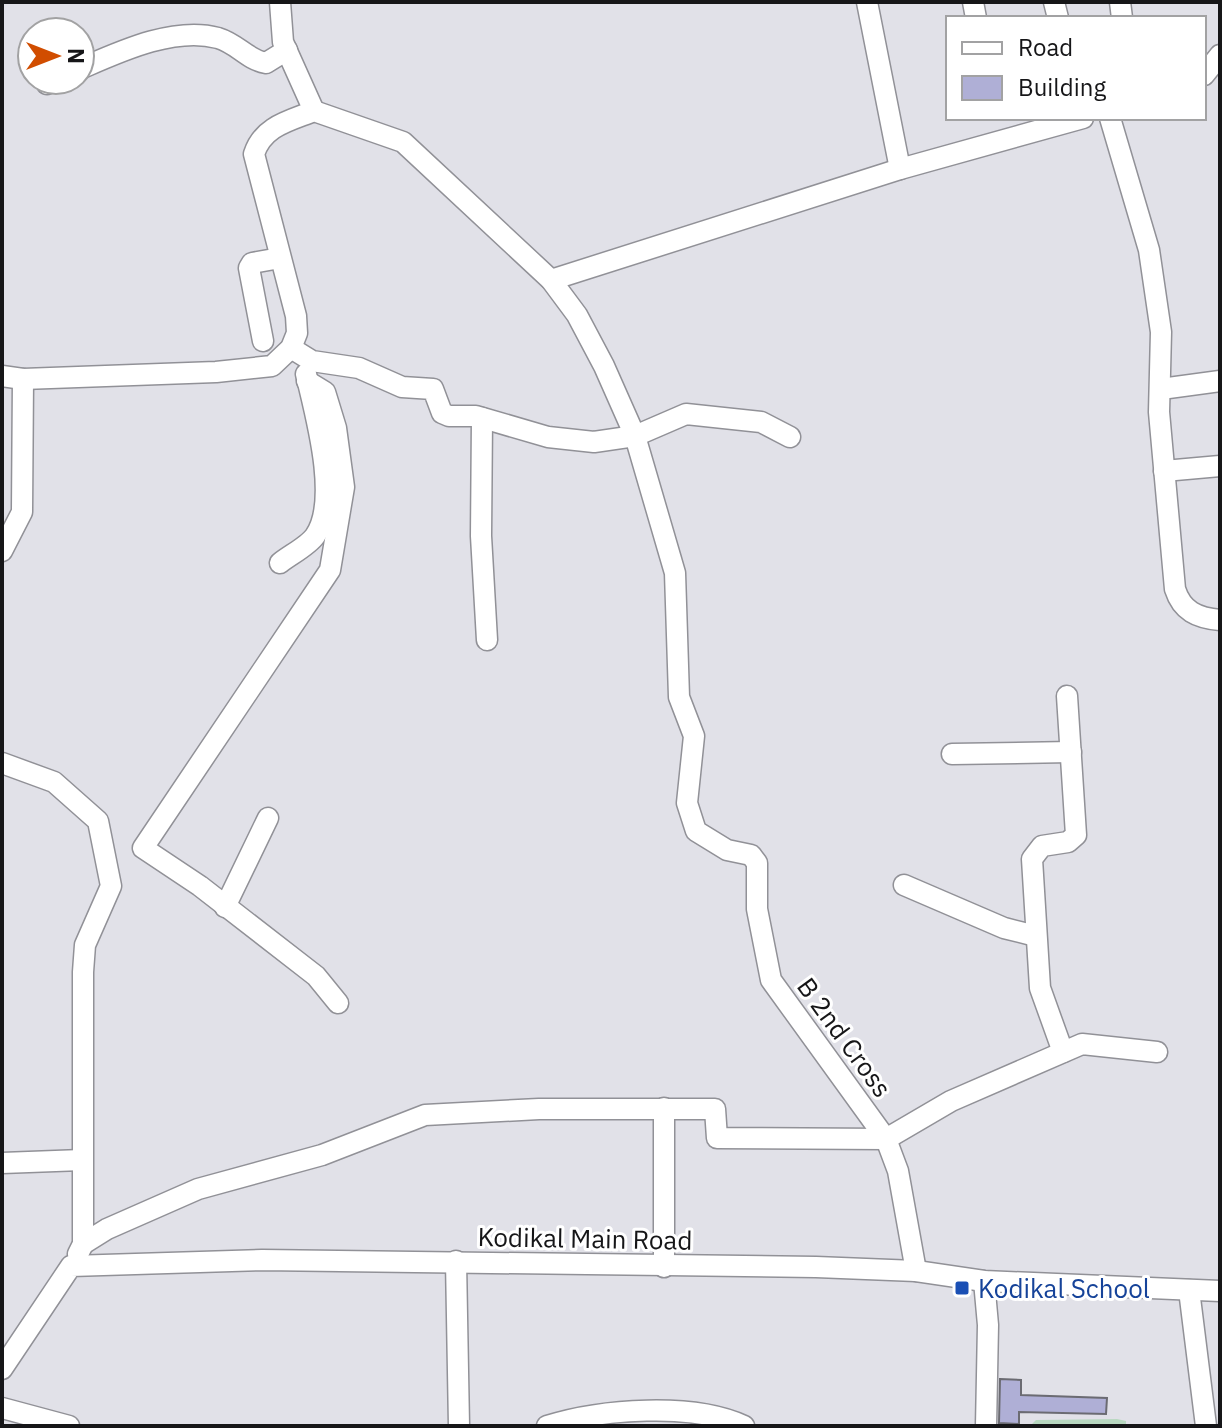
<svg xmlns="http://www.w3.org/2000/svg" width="1222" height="1428" font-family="'IBM Plex Sans',sans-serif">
<rect width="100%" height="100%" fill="#e1e1e8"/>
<path fill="#b9d8c1" d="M 1117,1419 L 1126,1421 L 1126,1426 L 1030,1426 L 1036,1420 Z"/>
<path fill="#afafd6" stroke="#6b6b72" stroke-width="2" d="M 1000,1379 L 1021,1380 L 1021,1395 L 1107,1398 L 1106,1414 L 1019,1412 L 1019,1424 L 999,1423 Z"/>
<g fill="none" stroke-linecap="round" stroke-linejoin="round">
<g stroke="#919197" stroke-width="23">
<g id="minor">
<path d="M 280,2 L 283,42 L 314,111"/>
<path d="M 867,2 L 900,169"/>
<path d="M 973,2 L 976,18"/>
<path d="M 1054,2 L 1058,18"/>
<path d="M 1120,2 L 1122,18"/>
<path d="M 80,69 C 119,52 174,26 218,38 C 238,44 246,59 266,63 L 287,50"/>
<path d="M 1204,75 L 1220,55"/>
<path d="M 47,84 L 56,80"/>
<path d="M 1110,118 L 1149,250 L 1161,332 L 1159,412 L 1175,589 C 1182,611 1197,618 1220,620"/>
<path d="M 551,280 L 900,169 L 1083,118"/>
<path d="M 263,341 L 249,268 L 252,263 L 280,258"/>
<path d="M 291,348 L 312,361 L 359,368 L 402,387 L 433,389 L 442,413 L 449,416 L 476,416 L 548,437 L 594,442 L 635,436 L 686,414 L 761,422 L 790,437"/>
<path d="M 2,376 L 23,379 L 216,372 L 272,366 L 291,348 L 297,333 L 296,316 L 254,154 C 263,126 289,121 314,111 L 403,142 L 551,280 L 577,315 L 604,366 L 635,436 L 675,573 L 679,697 L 694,736 L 687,803 L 696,831 L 727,850 L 751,855 L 757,863 L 757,909 L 771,980 L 886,1139 L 898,1171 L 916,1271"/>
<path d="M 307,381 L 325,392 L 336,428 L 344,487 L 330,570 L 143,848 L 200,886 L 316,976 L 338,1003"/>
<path d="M 1161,389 L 1220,381"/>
<path d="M 482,418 L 481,536 L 487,640"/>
<path d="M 1164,471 L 1220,466"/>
<path d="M 2,551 L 22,512 L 23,379"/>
<path d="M 280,563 C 290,555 308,546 315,536 C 340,500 315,413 306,374"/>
<path d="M 952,754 L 1071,752"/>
<path d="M 2,763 L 54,782 L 98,821 L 111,886 L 85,945 L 83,972 L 83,1244 L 78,1254"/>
<path d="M 904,885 L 1004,928 L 1036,936"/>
<path d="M 225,907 L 268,818"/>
<path d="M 1063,1052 L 1040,988 L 1032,859 L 1042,846 L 1068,842 L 1076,835 L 1067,696"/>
<path d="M 664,1108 L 664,1267"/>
<path d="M 2,1163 L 82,1160"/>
<path d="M 83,1244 L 107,1229 L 198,1189 L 322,1155 L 425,1115 L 539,1109 L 715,1109 L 717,1138 L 886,1139 L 951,1101 L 1082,1044 L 1157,1052"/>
<path d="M 456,1261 L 459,1426"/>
<path d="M 984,1281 L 988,1325 L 986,1426"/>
<path d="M 1189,1290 L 1206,1426"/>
<path d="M 2,1369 L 71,1266 L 262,1260 L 816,1267 L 916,1271 L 984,1281 L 1220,1291"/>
<path d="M 2,1408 L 69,1426"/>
<path d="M 547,1426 C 601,1409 693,1402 744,1426"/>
</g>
</g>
<use href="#minor" stroke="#fff" stroke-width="20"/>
</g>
<rect fill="#1a4fb4" stroke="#fff" stroke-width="3" x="954" y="1280" width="16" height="16" rx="4"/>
<g text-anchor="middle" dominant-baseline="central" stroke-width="6" stroke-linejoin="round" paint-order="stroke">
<g font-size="26" fill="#161618" stroke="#fff">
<text transform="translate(845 1037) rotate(54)">B 2nd Cross</text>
<text transform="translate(585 1238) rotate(1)">Kodikal Main Road</text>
</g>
<g font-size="26" fill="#164399" stroke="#fff" text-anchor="start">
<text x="978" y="1288">Kodikal School</text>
</g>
</g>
<rect width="1222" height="1428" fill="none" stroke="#161618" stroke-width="8"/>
<rect x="946" y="16" width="260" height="104" fill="#ffffff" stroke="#a2a2a3" stroke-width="2"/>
<rect x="962" y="42" width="40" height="12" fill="#ffffff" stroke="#a2a2a3" stroke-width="2"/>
<text x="1018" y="56" font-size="24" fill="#161618">Road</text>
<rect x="962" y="76" width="40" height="24" fill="#afafd6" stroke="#a2a2a3" stroke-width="2"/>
<text x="1018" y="96" font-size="24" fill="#161618">Building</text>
<g transform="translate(56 56) rotate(90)"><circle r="38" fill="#ffffff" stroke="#a2a2a3" stroke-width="2"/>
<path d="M0-6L14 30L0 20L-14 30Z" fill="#d14d00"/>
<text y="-12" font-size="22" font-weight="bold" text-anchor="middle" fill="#161618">N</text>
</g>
</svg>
